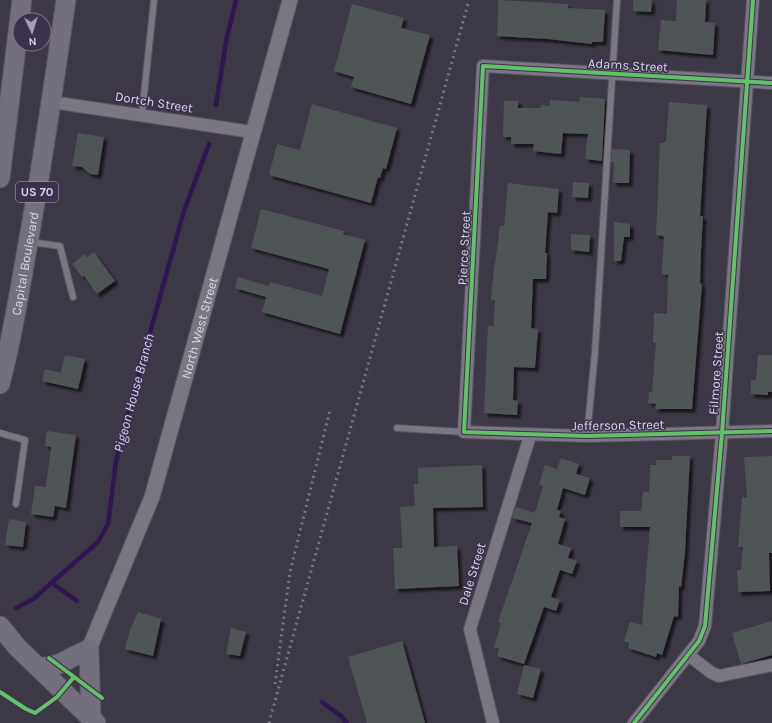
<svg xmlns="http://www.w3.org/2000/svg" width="772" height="723" font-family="Karla,sans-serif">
<defs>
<filter id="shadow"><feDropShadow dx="3.5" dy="3.5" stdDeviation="1" flood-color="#0009"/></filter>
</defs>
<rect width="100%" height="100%" fill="#3d3846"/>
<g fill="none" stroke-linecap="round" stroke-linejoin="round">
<g stroke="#301551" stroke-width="4.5">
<path d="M 216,105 L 226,42 L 236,0"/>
<path d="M 52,583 L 77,601"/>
<path d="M 16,608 L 33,599 L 98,542 L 108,524 L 116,462 L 127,415 L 184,211 L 209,144"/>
<path d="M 322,702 L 341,716 L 347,723"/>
</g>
</g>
<g fill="#505457" filter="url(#shadow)">
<path d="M 498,0 L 568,4 L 568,8 L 605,10 L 603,42 L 592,42 L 592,44 L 548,39 L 497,36 Z"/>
<path d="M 633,0 L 652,0 L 651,12 L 633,11 Z"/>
<path d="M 677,0 L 706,0 L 705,22 L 715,23 L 713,55 L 658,50 L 661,20 L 676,21 Z"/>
<path d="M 352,4 L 404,18 L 401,28 L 430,35 L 411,104 L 351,87 L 354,77 L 334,71 Z"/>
<path d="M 580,97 L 605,99 L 602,161 L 585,159 L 588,134 L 563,133 L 561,154 L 533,151 L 534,144 L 511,144 L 511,137 L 503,137 L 504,101 L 518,101 L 518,108 L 541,108 L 541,105 L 550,106 L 550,100 L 579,102 Z"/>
<path d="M 669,102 L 707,105 L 700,216 L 703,216 L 701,251 L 700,283 L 702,284 L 692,409 L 655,409 L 656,404 L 648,403 L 649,392 L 652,392 L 656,343 L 653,342 L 654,313 L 667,314 L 668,275 L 662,274 L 664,238 L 663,236 L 656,235 L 660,143 L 664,143 L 666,141 Z"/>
<path d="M 312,104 L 397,128 L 386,169 L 383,168 L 380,178 L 378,177 L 371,203 L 269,175 L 277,144 L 300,150 Z"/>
<path d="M 78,133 L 104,137 L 98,175 L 90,174 L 82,167 L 72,166 Z"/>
<path d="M 612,149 L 630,150 L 629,183 L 613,183 L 614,162 L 611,162 Z"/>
<path d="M 573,182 L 589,183 L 588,198 L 572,197 Z"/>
<path d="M 508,183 L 559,189 L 557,213 L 548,212 L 545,253 L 547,253 L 546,279 L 533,279 L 531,328 L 538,329 L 535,368 L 514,367 L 513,400 L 518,401 L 517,415 L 484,413 L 488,326 L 494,326 L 495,300 L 491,300 L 492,286 L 500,226 L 504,226 Z"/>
<path d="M 261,209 L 344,231 L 343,234 L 365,240 L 340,334 L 262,312 L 266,297 L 235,288 L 238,277 L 269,286 L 270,282 L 322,296 L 329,269 L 251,248 Z"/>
<path d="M 614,222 L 630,224 L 630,237 L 624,237 L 621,261 L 614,261 Z"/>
<path d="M 571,234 L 590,235 L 589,252 L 571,250 Z"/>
<path d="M 94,252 L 115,281 L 97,294 L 84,276 L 82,277 L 72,264 L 85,254 L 87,257 Z"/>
<path d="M 65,355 L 85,359 L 78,389 L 42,381 L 45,369 L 61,373 Z"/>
<path d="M 758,355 L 772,355 L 772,392 L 768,392 L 768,395 L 751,394 L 751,380 L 756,380 Z"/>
<path d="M 47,431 L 76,435 L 66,508 L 55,506 L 53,517 L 31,514 L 35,486 L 46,487 L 51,447 L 45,446 Z"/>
<path d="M 672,456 L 690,456 L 685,552 L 681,587 L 679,587 L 678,617 L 674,616 L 662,655 L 657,653 L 656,657 L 628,648 L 629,643 L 624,641 L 630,622 L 642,625 L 650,527 L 620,527 L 620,511 L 641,511 L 643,492 L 649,492 L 650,465 L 656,465 L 656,460 L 672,460 Z"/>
<path d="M 772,456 L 772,553 L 769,553 L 770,591 L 738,592 L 737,570 L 741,570 L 743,547 L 738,547 L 742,497 L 747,498 L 744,457 Z"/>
<path d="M 561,458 L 579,464 L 576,474 L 590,478 L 585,495 L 563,488 L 557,510 L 561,511 L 559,517 L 565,519 L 558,544 L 571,548 L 568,558 L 577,561 L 572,574 L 560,570 L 551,597 L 560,600 L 556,611 L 544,607 L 524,664 L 497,656 L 499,649 L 494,647 L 501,623 L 498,622 L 532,523 L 512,518 L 516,507 L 535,513 L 543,486 L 539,485 L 545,465 L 557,469 Z"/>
<path d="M 482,465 L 483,507 L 433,508 L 434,547 L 457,546 L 459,586 L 395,589 L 393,548 L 402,548 L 400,507 L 415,506 L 414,484 L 418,484 L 418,468 Z"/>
<path d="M 9,519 L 26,522 L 23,547 L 5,545 Z"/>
<path d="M 138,612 L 161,619 L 153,656 L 125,649 L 130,630 Z"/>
<path d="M 772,621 L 772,655 L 741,664 L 732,633 Z"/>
<path d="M 231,628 L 246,632 L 240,656 L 226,654 Z"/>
<path d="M 402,641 L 425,723 L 367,723 L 348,657 Z"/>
<path d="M 524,665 L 541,669 L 533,698 L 517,694 Z"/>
</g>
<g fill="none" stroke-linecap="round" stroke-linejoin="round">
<g stroke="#585461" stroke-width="8">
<g id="service">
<path d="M 142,114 L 154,0"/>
<path d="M 30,242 L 60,246 L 73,297"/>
<path d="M 397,428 L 464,432"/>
<path d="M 0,433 L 25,440 L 16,504"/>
<path d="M 587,436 L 595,352 L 617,0"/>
</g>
</g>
<g stroke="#585461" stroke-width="14">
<g id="minor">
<path d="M 772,83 L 483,66 L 464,432 L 587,436 L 772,431"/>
<path d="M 52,102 L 252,132"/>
<path d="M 688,655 L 712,673 L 719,676 L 772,665"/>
<path d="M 493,723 L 470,629 L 530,436"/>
<path d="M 634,723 L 699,641 L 705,626 L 722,433 L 753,0"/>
</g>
</g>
<g stroke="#585461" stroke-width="17">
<g id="tertiary">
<path id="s1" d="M 89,649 L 152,497 L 290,0"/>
</g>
</g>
<g stroke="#585461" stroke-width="21">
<g id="primary">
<path d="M 0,178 L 22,0"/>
<path id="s2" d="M 0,384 C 12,340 19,294 27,249 C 42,167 54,83 66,0"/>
<path d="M 0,626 L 17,647 L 96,723"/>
<path d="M 41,668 L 59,664 L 89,649 L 91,719"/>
</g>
</g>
<use href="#service" stroke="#7b7782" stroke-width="6"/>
<use href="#minor" stroke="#7b7782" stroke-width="12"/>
<use href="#tertiary" stroke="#7b7782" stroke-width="15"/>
<use href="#primary" stroke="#746f7d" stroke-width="19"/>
<g stroke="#797682" stroke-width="3" stroke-dasharray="2 4" stroke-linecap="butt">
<path d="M 275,684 L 290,572 L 330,410"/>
<path d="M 269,723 L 469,0"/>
</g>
<g stroke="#3b324c" stroke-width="6">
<g id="cycleway">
<path d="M 772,83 L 483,66 L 464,432 L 587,436 L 772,431"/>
<path d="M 49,658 L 102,698"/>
<path d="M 0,692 L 26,709 L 35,713 L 57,697 L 74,677"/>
<path d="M 634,723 L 699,641 L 705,626 L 722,433 L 753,0"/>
</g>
</g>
<use href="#cycleway" stroke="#61c268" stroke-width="4"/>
</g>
<g text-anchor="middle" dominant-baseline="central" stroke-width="3" stroke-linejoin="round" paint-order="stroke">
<rect fill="#3b324c" stroke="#aba5b8" stroke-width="1" x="16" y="182" width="42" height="20" rx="3"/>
<g font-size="12" font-weight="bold" fill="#dbd6e6">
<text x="37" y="192">US 70</text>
</g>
<g font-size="13" fill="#dbd6e6" stroke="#3b324c">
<text transform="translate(628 65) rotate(3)">Adams Street</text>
<text transform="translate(154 102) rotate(9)">Dortch Street</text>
<text transform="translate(464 248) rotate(-87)">Pierce Street</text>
<text stroke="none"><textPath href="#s2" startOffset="123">Capital Boulevard</textPath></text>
<text stroke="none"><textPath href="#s1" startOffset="340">North West Street</textPath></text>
<text transform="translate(716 373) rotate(-86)">Filmore Street</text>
<text transform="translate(618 425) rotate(-1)">Jefferson Street</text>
<text transform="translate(472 574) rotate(-73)">Dale Street</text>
</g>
<g font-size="14" font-style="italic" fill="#d8ccf4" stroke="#3b324c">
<text transform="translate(134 393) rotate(-75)">Pigeon House Branch</text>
</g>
</g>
<g transform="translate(32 32) rotate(176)"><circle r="19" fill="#3b324c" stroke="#7b748a"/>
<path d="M0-3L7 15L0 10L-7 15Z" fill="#a49fae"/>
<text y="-6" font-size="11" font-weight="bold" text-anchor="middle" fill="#dbd6e6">N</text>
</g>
</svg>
